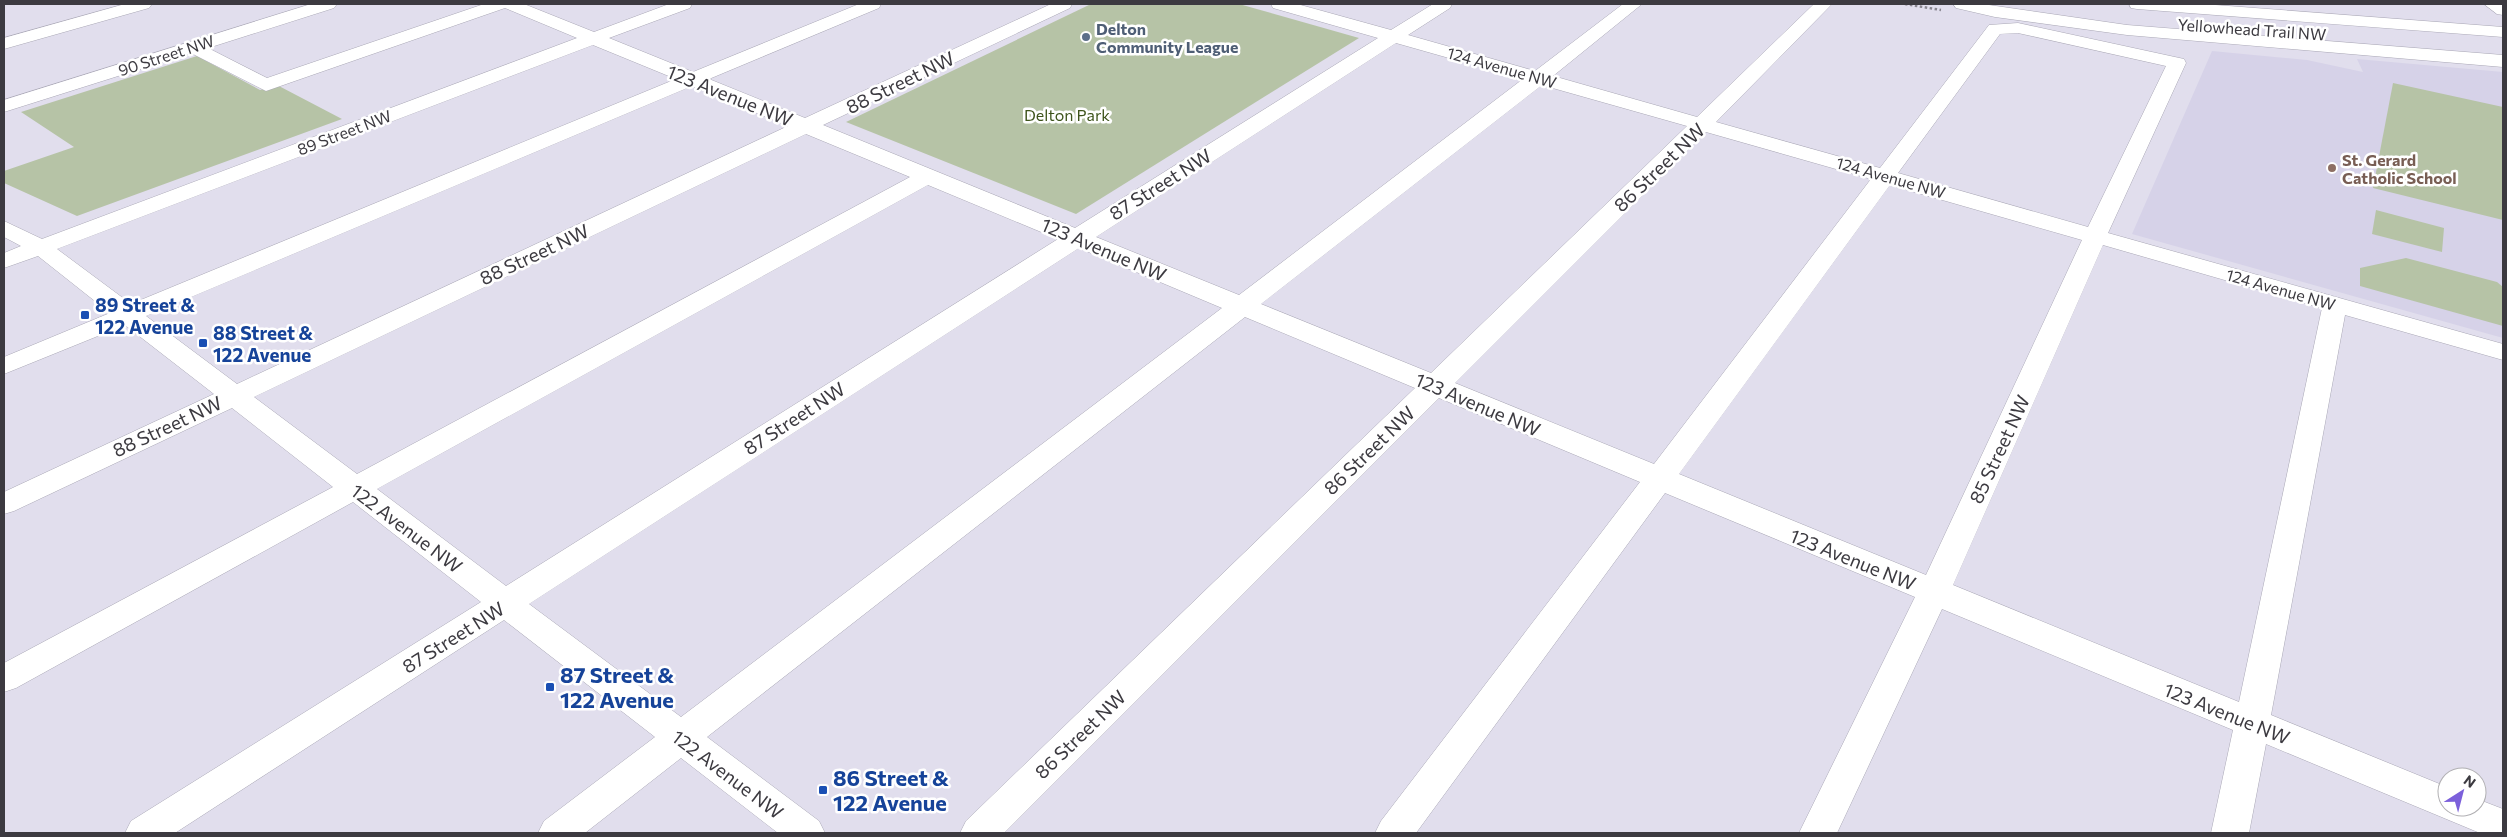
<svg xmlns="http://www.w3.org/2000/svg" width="2507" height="837" font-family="Commissioner,sans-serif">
<rect width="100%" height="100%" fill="#e1deed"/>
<path fill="#d6d2e8" d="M 2212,51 L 2307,60 L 2363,72 L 2357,59 L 2503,72 L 2503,338 L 2132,234 Z"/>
<g fill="#b6c3a6">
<path d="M 1091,4 L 1239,4 L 1359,38 L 1076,214 L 846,122 Z"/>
<path d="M 197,56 L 260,90 L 277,85 L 342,119 L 77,216 L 4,183 L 4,171 L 74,147 L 21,112 Z"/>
<path d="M 2393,83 L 2503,107 L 2503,220 L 2373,188 Z"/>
<path d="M 2376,210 L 2444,228 L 2442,252 L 2372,234 Z"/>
<path d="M 2406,258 L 2497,282 L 2503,287 L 2503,326 L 2360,286 L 2360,268 Z"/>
</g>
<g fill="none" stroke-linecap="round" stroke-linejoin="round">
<g stroke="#aaa8b6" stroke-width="1">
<g id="minor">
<path d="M 125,4 L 152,4 L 149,8 L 4,49 L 4,38 Z"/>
<path d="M 311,4 L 337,4 L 334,8 L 208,48 L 267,78 L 484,4 L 524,4 L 594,32 L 669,4 L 692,4 L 690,8 L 609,38 L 693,72 L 859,4 L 881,4 L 879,8 L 709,79 L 805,118 L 1051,4 L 1072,4 L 1070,8 L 823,125 L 1075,228 L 1378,38 L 1273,8 L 1271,4 L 1297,4 L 1391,30 L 1433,4 L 1452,4 L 1450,8 L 1408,35 L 1535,71 L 1623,4 L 1642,4 L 1553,76 L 1697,117 L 1814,4 L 1832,4 L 1716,122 L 1880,168 L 1989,25 L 2018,23 L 2184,59 L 2186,63 L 2108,233 L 2503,344 L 2503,360 L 2345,315 L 2271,715 L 2447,787 L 2447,807 L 2477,807 L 2477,799 L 2503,809 L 2503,833 L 2480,833 L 2266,744 L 2249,833 L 2211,833 L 2233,730 L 1942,609 L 1837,833 L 1799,833 L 1915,597 L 1665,493 L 1416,833 L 1375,833 L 1381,821 L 1640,482 L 1439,398 L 1004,833 L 960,833 L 966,821 L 1415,388 L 1245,317 L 707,737 L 819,821 L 825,833 L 778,833 L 681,758 L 585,833 L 538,833 L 544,821 L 655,737 L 504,620 L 175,833 L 125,833 L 131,821 L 481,602 L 353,502 L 16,688 L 4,692 L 4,663 L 333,487 L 232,408 L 14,511 L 4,514 L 4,492 L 214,394 L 125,325 L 4,374 L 4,357 L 110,313 L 38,256 L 4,268 L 4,253 L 21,246 L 4,237 L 4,221 L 42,239 L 577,38 L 505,8 L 266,91 L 191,53 L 4,112 L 4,100 ZM 2018,33 L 2166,66 L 2088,227 L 1898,173 L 2000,34 ZM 1396,43 L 1523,79 L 1239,295 L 1096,237 ZM 593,45 L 676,79 L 131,304 L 57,249 ZM 1542,85 L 1687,126 L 1431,373 L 1261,304 ZM 692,86 L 788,126 L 237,384 L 146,316 ZM 1706,132 L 1871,179 L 1654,464 L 1455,383 ZM 806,134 L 910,177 L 357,474 L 254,397 ZM 928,185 L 1058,239 L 506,586 L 377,489 ZM 1890,185 L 2082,240 L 1926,575 L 1679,474 ZM 2103,245 L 2322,308 L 2239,702 L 1953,585 ZM 1079,248 L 1222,308 L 681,717 L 529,604 Z"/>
</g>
</g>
<g stroke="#aaa8b6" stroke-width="1">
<g id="highway">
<path d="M 1953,4 L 1982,4 L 2127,25 L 2503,55 L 2503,67 L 2127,35 L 1995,17 L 1956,8 Z"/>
<path d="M 2129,4 L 2202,4 L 2503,27 L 2503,37 L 2137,9 L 2131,8 Z"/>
<path d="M 2484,4 L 2503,4 L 2503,15 L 2497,14 Z"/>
</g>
</g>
<path stroke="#88858f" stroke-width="2.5" stroke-dasharray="2.5 2.5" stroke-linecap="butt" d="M 1905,4 L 1941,10"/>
<use href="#minor" fill="#fff" fill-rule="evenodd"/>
<use href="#highway" fill="#fff" fill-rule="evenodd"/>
</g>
<circle fill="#5c6f8a" stroke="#fff" stroke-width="2" cx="1086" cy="37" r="5"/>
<circle fill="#8d6e63" stroke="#fff" stroke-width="2" cx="2332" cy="168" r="5"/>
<g fill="#1a4fb4" stroke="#fff" stroke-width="2">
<rect x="80" y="310" width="10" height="10" rx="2.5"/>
<rect x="198" y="338" width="10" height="10" rx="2.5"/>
<rect x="545" y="682" width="10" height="10" rx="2.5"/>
<rect x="818" y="785" width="10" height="10" rx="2.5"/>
</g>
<g text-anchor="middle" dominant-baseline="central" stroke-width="5" stroke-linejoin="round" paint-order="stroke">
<g font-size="16" font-weight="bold" fill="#4e5e75" stroke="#fff" text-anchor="start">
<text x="1096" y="28">Delton<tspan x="1096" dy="18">Community League</tspan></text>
</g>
<g font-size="16" fill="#3c3a40" stroke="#fff">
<text transform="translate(2252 29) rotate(4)">Yellowhead Trail NW</text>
<text transform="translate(166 55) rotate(-18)">90 Street NW</text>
<text transform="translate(1502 67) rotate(16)">124 Avenue NW</text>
<text transform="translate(344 132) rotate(-21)">89 Street NW</text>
<text transform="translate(1891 177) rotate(16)">124 Avenue NW</text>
<text transform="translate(2281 289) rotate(16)">124 Avenue NW</text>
</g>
<g font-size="16" fill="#3d531a" stroke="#fff">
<text x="1067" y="114">Delton Park</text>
</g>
<g font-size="16" font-weight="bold" fill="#785e54" stroke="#fff" text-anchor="start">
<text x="2342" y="159">St. Gerard<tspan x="2342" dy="18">Catholic School</tspan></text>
</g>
<g font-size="19" fill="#3c3a40" stroke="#fff">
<text transform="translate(900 82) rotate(-26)">88 Street NW</text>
<text transform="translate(730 95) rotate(22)">123 Avenue NW</text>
<text transform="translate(1659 167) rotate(-44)">86 Street NW</text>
<text transform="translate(1160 184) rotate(-32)">87 Street NW</text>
<text transform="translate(1104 249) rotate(23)">123 Avenue NW</text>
<text transform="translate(534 254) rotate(-25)">88 Street NW</text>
<text transform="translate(1478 404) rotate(23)">123 Avenue NW</text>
<text transform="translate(794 418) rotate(-33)">87 Street NW</text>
<text transform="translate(167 426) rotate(-25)">88 Street NW</text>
<text transform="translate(1999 449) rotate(-65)">85 Street NW</text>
<text transform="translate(1369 450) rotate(-44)">86 Street NW</text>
<text transform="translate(407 528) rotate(37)">122 Avenue NW</text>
<text transform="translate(1853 559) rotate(22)">123 Avenue NW</text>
<text transform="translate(453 637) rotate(-32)">87 Street NW</text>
<text transform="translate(2227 713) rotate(22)">123 Avenue NW</text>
<text transform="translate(1080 734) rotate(-44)">86 Street NW</text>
<text transform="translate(728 774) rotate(37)">122 Avenue NW</text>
</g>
<g font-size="19" font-weight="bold" fill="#164399" stroke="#fff" text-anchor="start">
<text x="95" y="304">89 Street &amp;<tspan x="95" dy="22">122 Avenue</tspan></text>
<text x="213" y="332">88 Street &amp;<tspan x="213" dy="22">122 Avenue</tspan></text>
</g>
<g font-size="22" font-weight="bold" fill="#164399" stroke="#fff" text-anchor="start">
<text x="560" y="674">87 Street &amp;<tspan x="560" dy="25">122 Avenue</tspan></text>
<text x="833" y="777">86 Street &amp;<tspan x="833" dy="25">122 Avenue</tspan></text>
</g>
</g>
<rect width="2507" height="837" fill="none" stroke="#3c3a40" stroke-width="10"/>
<g transform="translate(2462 792) rotate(36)"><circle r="24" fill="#ffffff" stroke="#b1b0b3"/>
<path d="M0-4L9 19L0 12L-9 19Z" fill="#7c60db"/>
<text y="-8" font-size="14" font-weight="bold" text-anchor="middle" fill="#3c3a40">N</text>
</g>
</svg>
